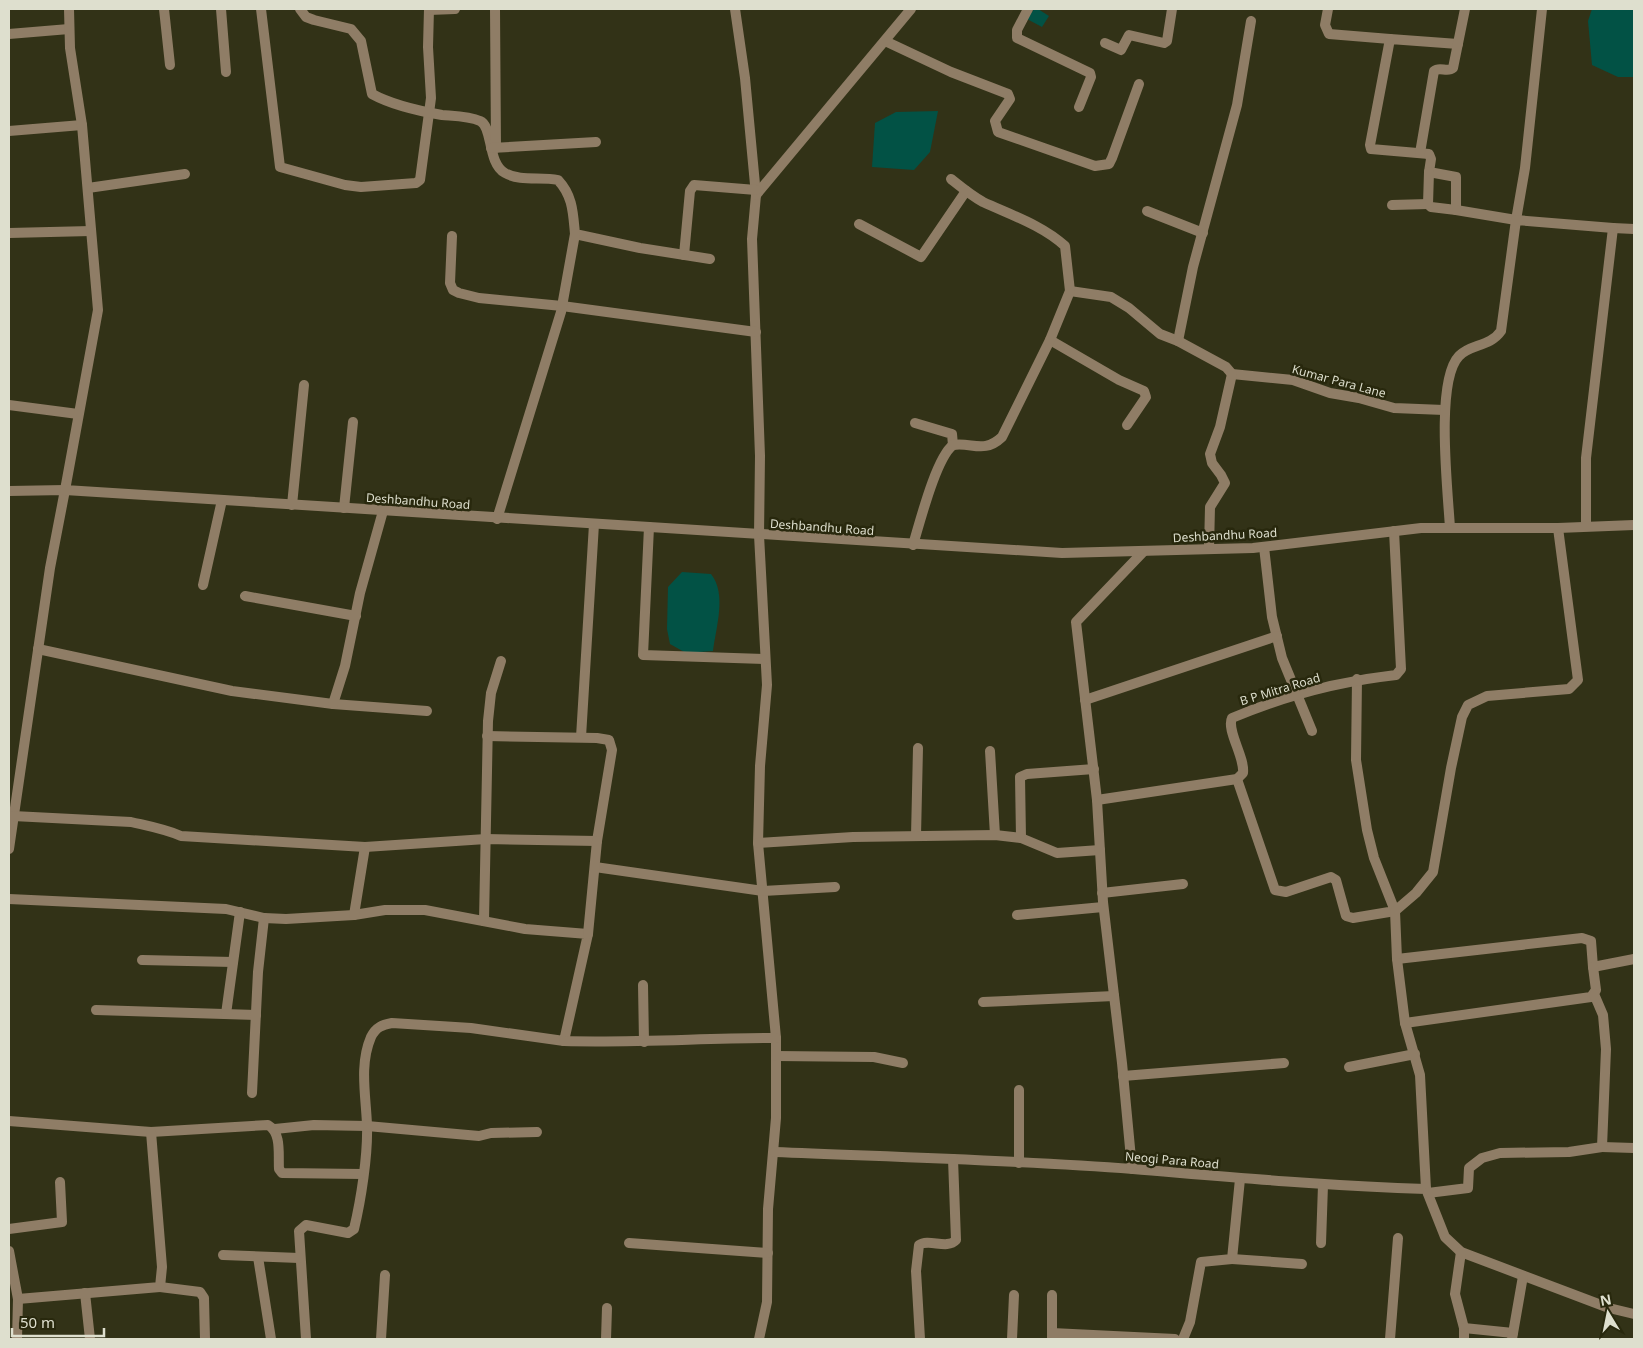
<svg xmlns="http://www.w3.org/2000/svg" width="1643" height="1348" font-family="'Noto Sans',sans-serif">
<rect width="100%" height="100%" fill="#323217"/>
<g fill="#025245">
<path d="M 1034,9 L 1038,9 L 1049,16 L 1042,27 L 1027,19 Z"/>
<path d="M 1592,9 L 1634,9 L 1634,77 L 1618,77 L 1592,65 L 1588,21 Z"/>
<path d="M 938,111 L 930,152 L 914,170 L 872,167 L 875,123 L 896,112 Z"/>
<path d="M 682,572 L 711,574 C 727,594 716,627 713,651 L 686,653 L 670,644 L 667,629 L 668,587 Z"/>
</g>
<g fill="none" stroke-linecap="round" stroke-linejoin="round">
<g stroke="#8f7d66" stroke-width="10">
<path d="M 164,9 L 170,65"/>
<path d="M 221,9 L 226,72"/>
<path d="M 261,9 L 280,167 L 345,185 L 361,187 L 416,183 L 420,180 L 431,98 L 428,47 L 429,9"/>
<path d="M 300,9 L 306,17 L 314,20 L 351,29 L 361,41 L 372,94 C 392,105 419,111 442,115 C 453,116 469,116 480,121 C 493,126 487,163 505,173 C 521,182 541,176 558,180 C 573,196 573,213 575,234 L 640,248 L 710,259"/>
<path d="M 495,9 L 496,148"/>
<path d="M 735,9 L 745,78 L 756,195 L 752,239 L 760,456 L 759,535 L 767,685 L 760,766 L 758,843 L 776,1038 L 776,1118 L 768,1209 L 767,1302 L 759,1339"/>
<path d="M 1028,9 L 1017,30 L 1017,38 L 1090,73 L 1091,77 L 1079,107"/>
<path d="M 1328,9 L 1325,25 L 1329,34 L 1390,39"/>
<path d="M 429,10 L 455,9"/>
<path d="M 9,34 L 69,29"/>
<path d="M 885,41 L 951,72 L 1008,94 L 1010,99 L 995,121 L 998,132 L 1095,166 L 1109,164 L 1112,158 L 1139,84"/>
<path d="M 1105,43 L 1121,50 L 1129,35 L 1164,43 L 1167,41 L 1172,9"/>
<path d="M 1458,44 L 1390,39 L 1370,145 L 1371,149 L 1429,154 L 1431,159 L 1429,172 L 1456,177 L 1456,210 L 1516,220 L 1525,168 L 1542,9"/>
<path d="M 9,131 L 82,125"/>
<path d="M 491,148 L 596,142"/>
<path d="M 1420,153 L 1434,71 C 1440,66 1447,73 1453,68 L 1465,9"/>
<path d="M 1429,172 L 1428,204 L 1431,207 L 1456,210"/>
<path d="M 88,188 L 185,174"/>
<path d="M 756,195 L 911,9"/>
<path d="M 1392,205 L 1428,204"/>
<path d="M 1147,211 L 1203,233"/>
<path d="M 859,224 L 921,257 L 966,191"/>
<path d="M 9,233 L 91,231"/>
<path d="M 452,236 L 450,283 L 453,290 L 459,293 L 479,298 L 562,306 L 756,332"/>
<path d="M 684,255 L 690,191 L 694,185 L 756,190"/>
<path d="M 1070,291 L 1111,297 L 1129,308 L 1160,334 L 1178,341 L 1226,367 L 1232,374 L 1293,380 L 1330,393 L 1359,398 L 1394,408 L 1444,410"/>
<path d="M 1050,340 L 1119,380 L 1144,391 L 1146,397 L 1127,425"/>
<path d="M 1178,341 L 1193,267 L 1237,105 L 1251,21"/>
<path d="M 9,405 L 78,414"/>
<path d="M 915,423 L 952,434 L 953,445"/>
<path d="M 9,491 L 65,490 L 50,568 L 9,849"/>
<path d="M 292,505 L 304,385"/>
<path d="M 344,508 L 353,422"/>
<path d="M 497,519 L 561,312 L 575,234"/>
<path d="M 1586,526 L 1586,458 L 1613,228 L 1634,229"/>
<path d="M 649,527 L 643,655 L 765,659"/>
<path d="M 1450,528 C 1448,492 1435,381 1459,356 C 1470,344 1490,347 1501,331 L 1516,220 L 1613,228"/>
<path d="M 913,545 C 920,522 936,458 953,445 C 972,442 984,454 1002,437 L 1050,340 L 1070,291 L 1065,246 C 1042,225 1011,215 983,202 C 972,196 961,187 951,179"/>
<path d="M 1264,547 L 1272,617 L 1282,658 L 1312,731"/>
<path d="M 1209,549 L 1210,507 L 1225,483 L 1221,475 L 1212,463 L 1210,454 L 1220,427 L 1232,374"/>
<path d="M 203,585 L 222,500"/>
<path d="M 245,596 L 356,616"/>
<path d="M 38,649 L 232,691 L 333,704 L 427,711"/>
<path d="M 1085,700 L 1277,636"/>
<path d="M 333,704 L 345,666 L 360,593 L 383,511"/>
<path d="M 581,737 L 594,524"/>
<path d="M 990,751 L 995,835"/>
<path d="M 1237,779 L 1275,890 L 1286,892 L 1331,877 L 1336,880 L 1346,916 L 1353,918 L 1395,911 L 1374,858 L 1367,830 L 1356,760 L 1357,679"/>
<path d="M 1097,800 L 1237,779 L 1243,773 C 1245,757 1226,730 1232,718 C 1284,696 1341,681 1396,675 L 1401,669 L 1394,531"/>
<path d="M 13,816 L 131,822 C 148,826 165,829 181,836 L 365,847 L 486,839 L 597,841 L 612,750 L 609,740 L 597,738 L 487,736"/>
<path d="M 916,836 L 918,748"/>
<path d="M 1021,838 L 1020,777 L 1027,774 L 1094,769"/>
<path d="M 758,843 L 853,837 L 995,835 L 1021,838 L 1057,853 L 1100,850"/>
<path d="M 595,867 L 763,891 L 835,887"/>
<path d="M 1102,893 L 1183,884"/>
<path d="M 9,899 L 226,909 L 264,918 L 286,919 L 354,915 L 385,910 L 425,910 L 525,929 L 588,934 L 564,1041 L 471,1028 L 392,1023 C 382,1025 376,1027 371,1037 C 359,1065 366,1096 367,1125 C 368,1155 361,1200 354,1229 L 348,1233 L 306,1225 L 299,1231 L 306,1339"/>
<path d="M 354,915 L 365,847"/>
<path d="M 1017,915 L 1103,907"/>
<path d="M 484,921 L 488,721 L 491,693 L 501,661"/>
<path d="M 588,934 L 597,841"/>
<path d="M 1397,959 L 1582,938 L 1591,941 L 1593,967 L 1634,959"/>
<path d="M 142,960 L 233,962"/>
<path d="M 643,985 L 644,1042"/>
<path d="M 983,1002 L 1114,996"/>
<path d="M 96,1010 L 256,1015"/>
<path d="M 226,1014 L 240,912"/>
<path d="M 1405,1023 L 1591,997 L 1596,990 L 1593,967"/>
<path d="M 564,1041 C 635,1043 706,1038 776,1038"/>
<path d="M 776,1056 L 874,1057 L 903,1063"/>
<path d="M 1349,1067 L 1415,1054"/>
<path d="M 1123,1076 L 1284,1063"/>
<path d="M 1019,1090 L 1019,1163"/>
<path d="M 252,1093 L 258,972 L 264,918"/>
<path d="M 9,1121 L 151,1132 L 268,1125 C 282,1133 278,1155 279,1169 L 282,1173 L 362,1174"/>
<path d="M 275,1129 L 314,1125 L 367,1126 L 479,1136 L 491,1133 L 537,1132"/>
<path d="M 1602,1147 L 1634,1148"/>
<path d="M 775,1152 C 894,1157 1014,1160 1133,1169 C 1231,1177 1328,1186 1426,1189 L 1445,1237 L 1461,1252 L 1609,1308 L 1634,1314"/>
<path d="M 1132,1169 L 1122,1063 L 1103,902 L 1097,800 L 1076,622 L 1144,551"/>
<path d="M 1426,1189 L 1420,1075 L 1405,1023 L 1397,959 L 1395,911 L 1416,893 L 1433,872 L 1451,768 L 1462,717 L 1468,705 L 1487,696 L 1569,689 L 1578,680 L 1558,528"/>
<path d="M 1428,1193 L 1468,1188 L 1469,1168 L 1482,1158 L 1500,1153 L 1569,1152 L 1602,1147 L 1606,1049 L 1603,1015 L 1594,994"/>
<path d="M 9,1229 L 62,1222 L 60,1182"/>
<path d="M 629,1243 L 768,1253"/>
<path d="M 1321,1243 L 1323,1185"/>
<path d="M 9,1251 L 18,1299 L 17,1339"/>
<path d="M 1461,1252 L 1455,1294 L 1464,1328 L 1464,1339"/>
<path d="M 223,1255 L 299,1258"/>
<path d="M 258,1257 L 271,1339"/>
<path d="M 1232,1259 L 1302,1264"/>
<path d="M 160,1287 L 200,1292 L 204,1298 L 205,1339"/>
<path d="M 85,1293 L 90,1339"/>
<path d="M 1052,1295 L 1052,1338"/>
<path d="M 18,1299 L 160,1287 L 162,1267 L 151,1132"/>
<path d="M 1464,1328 L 1513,1333"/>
<path d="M 1052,1333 L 1175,1339"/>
<path d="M 381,1339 L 385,1275"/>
<path d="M 606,1339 L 607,1308"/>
<path d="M 920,1339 L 916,1271 L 919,1245 C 929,1238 947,1250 956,1240 L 953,1159"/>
<path d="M 1012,1339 L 1014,1295"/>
<path d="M 1183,1339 L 1190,1322 L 1201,1262 L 1232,1259 L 1240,1179"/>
<path d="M 1390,1339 L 1398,1238"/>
<path d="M 1512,1339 L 1523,1276"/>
</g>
<path stroke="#8f7d66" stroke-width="10" d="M 69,9 L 70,48 L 82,125 L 98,310 L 65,490 L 1062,553 L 1253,548 L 1421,528 L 1558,528 L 1634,525"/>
</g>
<g text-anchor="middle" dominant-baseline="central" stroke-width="5" stroke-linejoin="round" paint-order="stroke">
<g font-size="12" fill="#dedfce" stroke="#28280d">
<text transform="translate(1339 381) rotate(15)">Kumar Para Lane</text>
<text transform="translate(418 501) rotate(4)">Deshbandhu Road</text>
<text transform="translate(822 527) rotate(4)">Deshbandhu Road</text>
<text transform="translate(1225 535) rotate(-3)">Deshbandhu Road</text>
<text transform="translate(1280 689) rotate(-17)">B P Mitra Road</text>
<text transform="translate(1172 1160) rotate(5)">Neogi Para Road</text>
</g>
</g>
<rect width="1643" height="1348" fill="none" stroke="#dedfce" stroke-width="20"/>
<g transform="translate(1608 1313) rotate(350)" stroke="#28280d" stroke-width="4" paint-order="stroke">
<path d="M0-4L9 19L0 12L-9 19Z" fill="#dedfce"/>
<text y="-8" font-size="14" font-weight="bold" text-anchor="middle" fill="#dedfce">N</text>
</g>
<path d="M12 1328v8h92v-8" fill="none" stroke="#dedfce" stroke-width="2.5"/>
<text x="20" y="1328" font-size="15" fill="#dedfce" stroke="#28280d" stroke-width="4" paint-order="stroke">50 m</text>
</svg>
